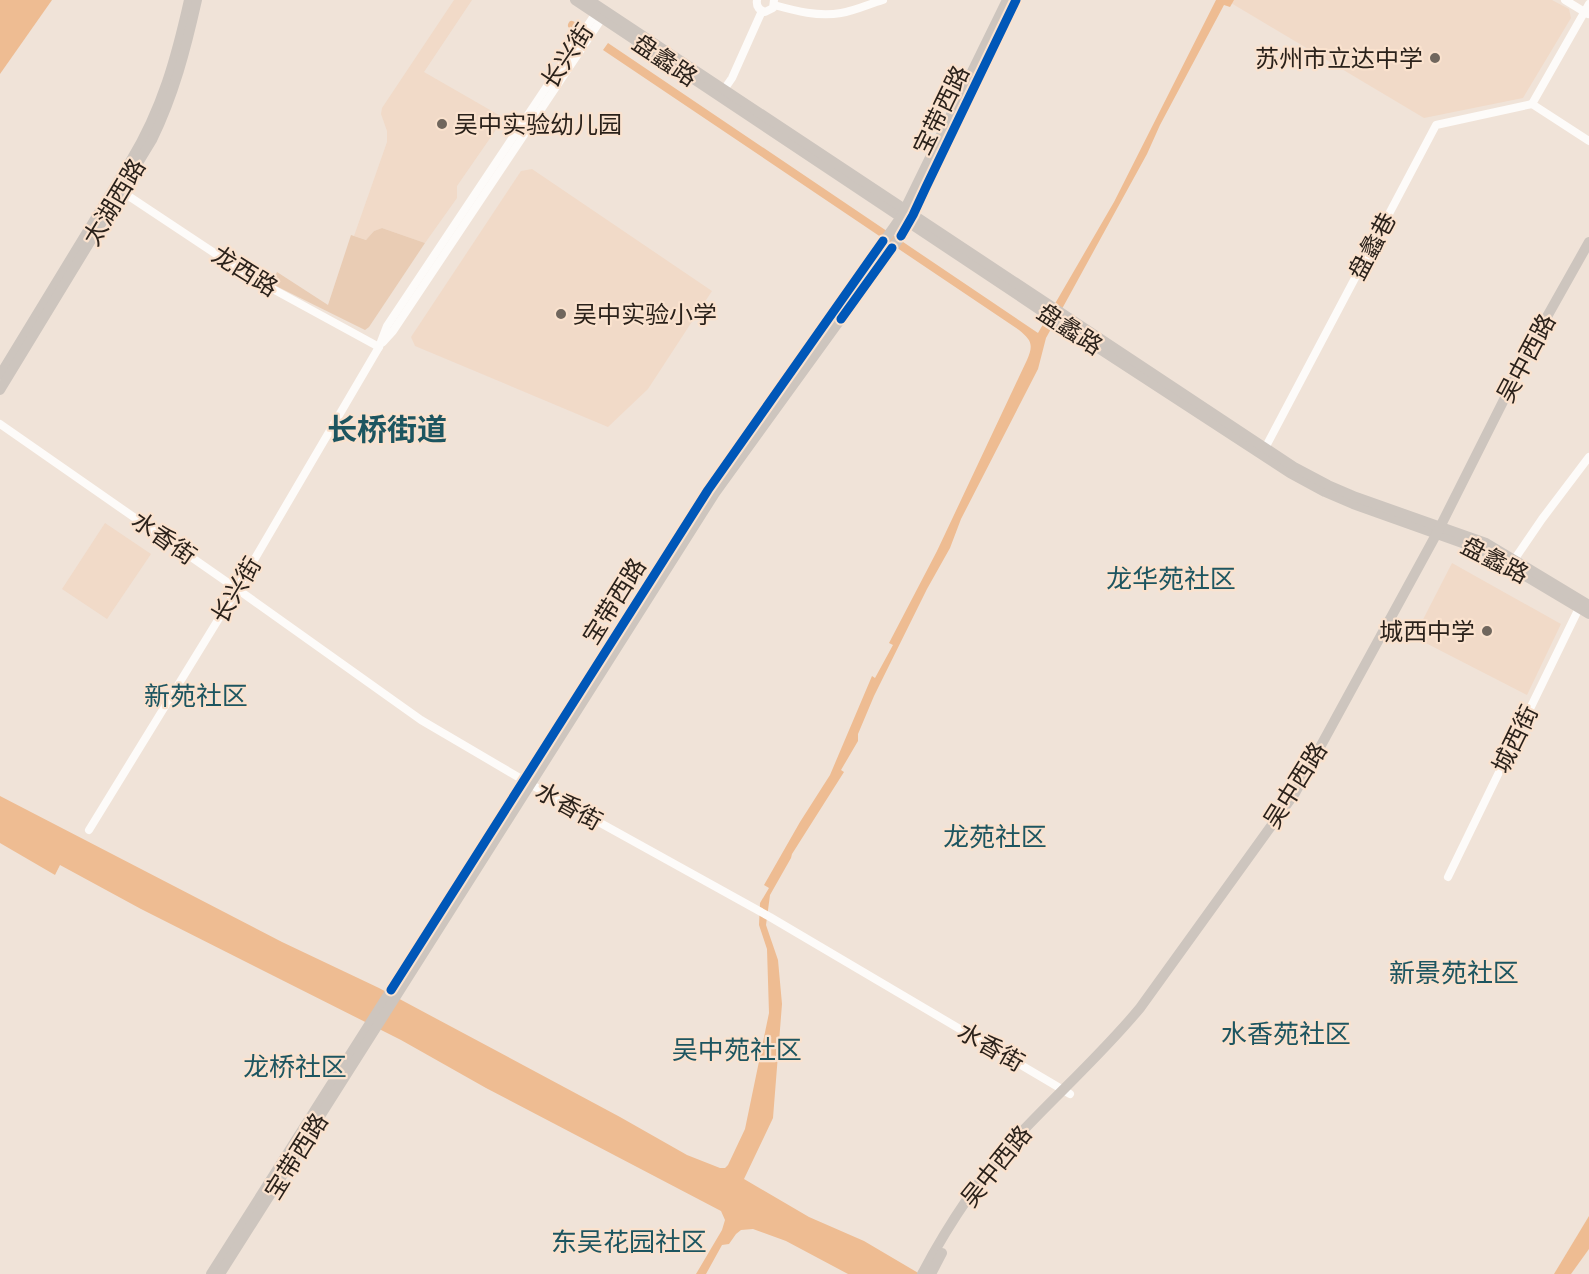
<svg xmlns="http://www.w3.org/2000/svg" width="1589" height="1274" font-family="Jost,'Noto Sans SC',sans-serif">
<rect width="100%" height="100%" fill="#f0e3d8"/>
<g fill="#f1dac8">
<path d="M 454,0 L 472,0 L 424,72 L 504,118 L 457,186 L 457,198 L 425,243 L 382,228 L 374,231 L 366,240 L 354,236 L 387,142 L 387,131 L 381,114 L 382,108 Z"/>
<path d="M 1232,0 L 1552,0 L 1569,9 L 1571,18 L 1523,98 L 1424,118 L 1231,3 Z"/>
<path d="M 532,169 L 712,291 L 648,389 L 608,427 L 415,346 L 411,337 L 521,171 Z"/>
<path d="M 105,523 L 151,554 L 107,619 L 62,589 Z"/>
<path d="M 1452,563 L 1561,624 L 1527,695 L 1414,637 Z"/>
</g>
<path fill="#e9ccb4" d="M 382,228 L 425,243 L 369,327 L 365,330 L 274,285 L 272,282 L 277,272 L 328,305 L 351,235 L 366,240 L 374,231 Z"/>
<g fill="#eebc92">
<path d="M 0,0 L 52,0 L 0,74 Z"/>
<path d="M 1216,0 L 1234,0 L 1230,7 L 1224,5 L 1160,125 L 1147,154 L 1046,338 L 1038,369 L 961,519 L 950,548 L 927,589 L 874,696 L 858,734 L 858,741 L 841,770 L 844,772 L 792,854 L 791,858 L 770,895 L 766,925 L 778,960 L 782,1004 L 773,1118 L 744,1179 L 809,1217 L 864,1241 L 920,1274 L 848,1274 L 786,1241 L 753,1229 L 741,1230 L 736,1234 L 729,1244 L 722,1245 L 706,1274 L 696,1274 L 722,1230 L 725,1220 L 721,1211 L 486,1088 L 401,1040 L 141,909 L 60,865 L 55,875 L 0,843 L 0,796 L 282,942 L 379,988 L 620,1117 L 687,1155 L 720,1168 L 725,1168 L 728,1165 L 745,1129 L 769,1013 L 767,949 L 759,925 L 760,903 L 769,888 L 764,885 L 800,822 L 830,775 L 872,676 L 875,678 L 893,645 L 889,643 L 937,551 L 1027,360 C 1034,344 1031,340 1019,330 L 603,50 L 608,43 L 1038,333 L 1114,202 Z"/>
<path d="M 1589,1216 L 1589,1249 L 1571,1274 L 1554,1274 Z"/>
</g>
<g fill="none" stroke-linecap="round" stroke-linejoin="round">
<path stroke="#eebc92" stroke-width="8" d="M 572,25 L 574,26"/>
<g stroke="#fdfbf9" stroke-width="8">
<path d="M 757,0 C 756,6 759,10 765,12 L 773,8 L 774,0"/>
<path d="M 1565,0 L 1588,14"/>
<path d="M 1589,4 L 1532,104 L 1589,141"/>
<path d="M 774,5 C 796,11 818,17 841,13 C 855,11 869,4 883,0"/>
<path d="M 721,94 L 732,78 L 762,11"/>
<path d="M 118,189 L 249,276 L 379,347"/>
<path d="M 383,342 L 393,331 L 604,15"/>
<path d="M 0,424 L 237,589 L 421,720 L 530,784 L 770,917 L 1070,1094"/>
<path d="M 1263,452 L 1436,125 L 1532,104"/>
<path d="M 1512,563 L 1542,519 L 1589,457"/>
<path d="M 89,830 L 237,589 L 379,347 L 387,326 L 598,10"/>
<path d="M 1448,877 L 1581,604"/>
</g>
<g stroke="#cdc5be" stroke-width="10">
<path d="M 575,0 L 1046,314 L 1290,473 L 1325,492 L 1353,504 L 1482,550 L 1589,614"/>
<path d="M 589,0 L 1294,467 L 1328,485 L 1356,497 L 1486,543 L 1589,605"/>
<path d="M 0,375 L 131,160 C 162,109 176,58 189,0"/>
<path d="M 0,390 L 152,140 C 174,95 186,49 197,0"/>
<path d="M 211,1274 L 708,490 L 901,217 L 1007,0"/>
<path d="M 220,1274 L 715,493 L 901,236 L 913,215 L 926,187 L 1016,0"/>
<path d="M 922,1274 C 948,1225 978,1179 1016,1138 C 1057,1094 1102,1054 1140,1008 L 1295,793 L 1437,533 L 1535,338 L 1589,242"/>
<path d="M 931,1274 L 942,1253"/>
</g>
<g stroke="#fae2ce" stroke-width="13">
<g id="cycleway">
<path d="M 901,236 L 913,215 L 926,187 L 1016,0"/>
<path d="M 841,319 L 892,248"/>
<path d="M 391,990 L 708,490 L 883,241"/>
</g>
</g>
<use href="#cycleway" stroke="#0057b8" stroke-width="9"/>
</g>
<g fill="#70665d" stroke="#fae2ce" stroke-width="2">
<circle cx="1435" cy="58" r="6"/>
<circle cx="442" cy="124" r="6"/>
<circle cx="561" cy="314" r="6"/>
<circle cx="1487" cy="631" r="6"/>
</g>
<g text-anchor="middle" dominant-baseline="central" stroke-width="4.5" stroke-linejoin="round" paint-order="stroke">
<g font-size="24" fill="#2b221b" stroke="#fae2ce">
<text transform="translate(567 56) rotate(-56)">长兴街</text>
<text transform="translate(665 60) rotate(34)">盘蠡路</text>
<text transform="translate(941 110) rotate(-64)">宝带西路</text>
<text transform="translate(114 202) rotate(-59)">太湖西路</text>
<text transform="translate(1372 246) rotate(-62)">盘蠡巷</text>
<text transform="translate(245 271) rotate(32)">龙西路</text>
<text transform="translate(1070 329) rotate(33)">盘蠡路</text>
<text transform="translate(1526 358) rotate(-62)">吴中西路</text>
<text transform="translate(164 538) rotate(35)">水香街</text>
<text transform="translate(1495 560) rotate(27)">盘蠡路</text>
<text transform="translate(236 590) rotate(-59)">长兴街</text>
<text transform="translate(614 601) rotate(-58)">宝带西路</text>
<text transform="translate(1515 739) rotate(-64)">城西街</text>
<text transform="translate(1295 785) rotate(-58)">吴中西路</text>
<text transform="translate(569 806) rotate(29)">水香街</text>
<text transform="translate(991 1047) rotate(30)">水香街</text>
<text transform="translate(296 1156) rotate(-58)">宝带西路</text>
<text transform="translate(996 1166) rotate(-51)">吴中西路</text>
</g>
<g font-size="24" fill="#2b221b" stroke="#fae2ce" text-anchor="end">
<text x="1423" y="58">苏州市立达中学</text>
<text x="454" y="124" text-anchor="start">吴中实验幼儿园</text>
<text x="573" y="314" text-anchor="start">吴中实验小学</text>
<text x="1475" y="631">城西中学</text>
</g>
<g font-size="26" fill="#1d5560" stroke="#fae2ce">
<text x="1171" y="579">龙华苑社区</text>
<text x="196" y="696">新苑社区</text>
<text x="995" y="837">龙苑社区</text>
<text x="1454" y="973">新景苑社区</text>
<text x="1286" y="1034">水香苑社区</text>
<text x="737" y="1050">吴中苑社区</text>
<text x="295" y="1067">龙桥社区</text>
<text x="629" y="1242">东吴花园社区</text>
</g>
<g font-size="30" font-weight="bold" fill="#1d5560" stroke="#fae2ce">
<text x="387" y="429">长桥街道</text>
</g>
</g>
</svg>
